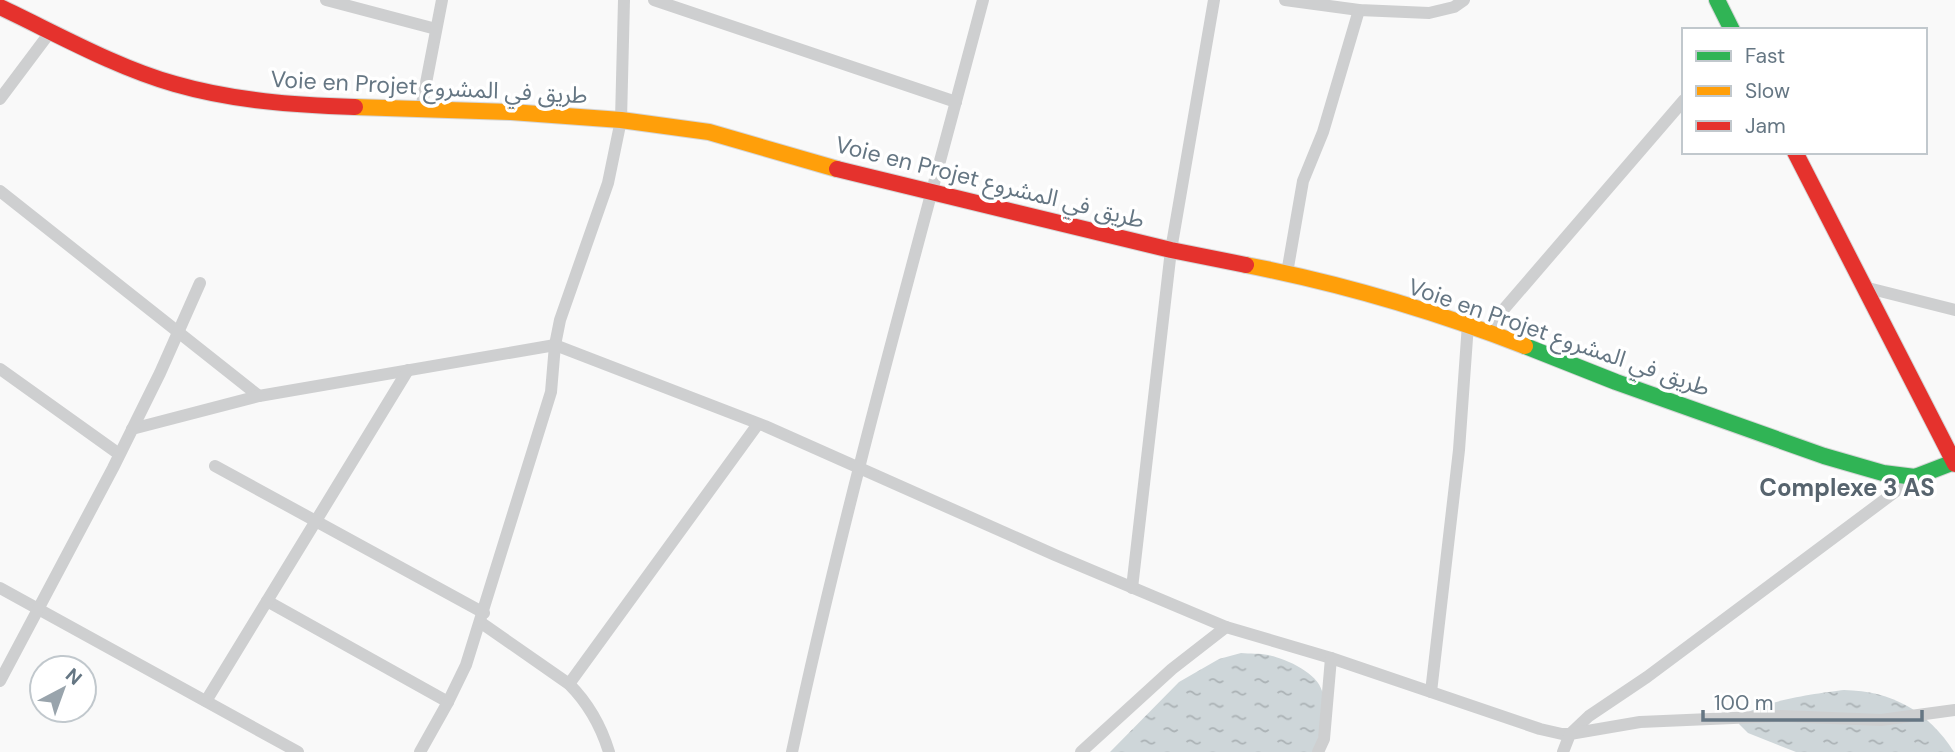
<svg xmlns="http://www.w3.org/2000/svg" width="1955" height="752" font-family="'DM Sans','Noto Sans Arabic',sans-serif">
<defs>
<pattern id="water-ripples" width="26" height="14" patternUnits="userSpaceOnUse" patternTransform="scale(1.75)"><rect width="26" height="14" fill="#ced6d9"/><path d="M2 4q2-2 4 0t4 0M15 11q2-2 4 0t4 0" fill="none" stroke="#abb2b5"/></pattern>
</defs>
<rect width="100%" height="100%" fill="#f9f9f9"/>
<g fill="url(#water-ripples)">
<path d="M 1241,653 C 1250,654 1260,653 1268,655 C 1285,658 1318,673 1322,691 C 1326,710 1319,733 1316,752 L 1110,752 L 1179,682 L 1219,659 Z"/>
<path d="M 1844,690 C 1892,691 1928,711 1954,752 L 1796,752 L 1748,733 L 1739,724 L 1740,718 C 1758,701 1819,693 1844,690 Z"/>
</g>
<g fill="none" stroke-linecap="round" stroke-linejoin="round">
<g stroke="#d5d6d7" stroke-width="18">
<g id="fast">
<path d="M 1717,0 L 1732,30"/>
<path d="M 1525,346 L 1616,382 L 1824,456 L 1883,473 L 1915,477 L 1954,462"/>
</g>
</g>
<g stroke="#d5d6d7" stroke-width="18">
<g id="slow">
<path d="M 355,107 L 511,112 L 621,120 L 709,132 L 837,169"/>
<path d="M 1246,265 C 1339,283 1437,312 1525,346"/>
</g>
</g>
<g stroke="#d5d6d7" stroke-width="18">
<g id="jam">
<path d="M 0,7 C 55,33 117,68 175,84 C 234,101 294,105 355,107"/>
<path d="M 1795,152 L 1955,464"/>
<path d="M 837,169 L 1171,250 L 1246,265"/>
</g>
</g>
<g stroke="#cecfd0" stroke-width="12">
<path d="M 326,0 L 436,29"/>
<path d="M 654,0 L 956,102"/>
<path d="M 1285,0 L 1359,10 L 1429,13 L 1454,7 L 1464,0"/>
<path d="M 0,99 L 51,31"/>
<path d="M 421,109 L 442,0"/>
<path d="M 0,191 L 259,396"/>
<path d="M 1287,273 L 1303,181 L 1323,132 L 1359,10"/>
<path d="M 1864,287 L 1955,310"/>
<path d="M 1485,331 L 1684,100"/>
<path d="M 0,369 L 119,454"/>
<path d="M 132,429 L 259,396 L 555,345 L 765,426 L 1055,555 L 1226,627 L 1331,658 L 1540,729 L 1562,734 L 1570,734 L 1589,716 L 1647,677 L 1915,477"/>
<path d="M 215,466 L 484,613"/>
<path d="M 0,588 L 298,752"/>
<path d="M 1132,588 L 1171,250 L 1214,0"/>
<path d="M 267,601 L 448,702"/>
<path d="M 480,622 L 569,684 C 588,703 601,726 609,752"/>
<path d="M 0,681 L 113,468 L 160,373 L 200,283"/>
<path d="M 569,684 L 758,424"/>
<path d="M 1431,692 L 1459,450 L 1468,324"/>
<path d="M 206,701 L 408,370"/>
<path d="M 420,752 L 448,702 L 466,665 L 551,392 L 555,345 L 560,320 L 608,183 L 621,120 L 624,0"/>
<path d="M 792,752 C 846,499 917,250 983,0"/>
<path d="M 1081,752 L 1172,669 L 1226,627"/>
<path d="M 1318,752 L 1324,739 L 1331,658"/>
<path d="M 1563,752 L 1570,734 L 1640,722 L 1782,716 L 1881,720 L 1955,710"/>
</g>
<use href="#fast" stroke="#30b455" stroke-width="16"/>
<use href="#slow" stroke="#ff9f0a" stroke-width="16"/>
<use href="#jam" stroke="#e5322d" stroke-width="16"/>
</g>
<g text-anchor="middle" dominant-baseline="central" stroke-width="7" stroke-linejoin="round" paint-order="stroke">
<g font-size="23" fill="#657683" stroke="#fff">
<text transform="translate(429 87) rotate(3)">Voie en Projet طريق في المشروع</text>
<text transform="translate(990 182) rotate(14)">Voie en Projet طريق في المشروع</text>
<text transform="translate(1559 337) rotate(19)">Voie en Projet طريق في المشروع</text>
</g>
<g font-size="24" font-weight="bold" fill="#57646e" stroke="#fff">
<text x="1847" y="487">Complexe 3 AS</text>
</g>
</g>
<rect x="1682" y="28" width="245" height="126" fill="#ffffff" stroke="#c1c8cd" stroke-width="2"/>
<rect x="1696" y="51" width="35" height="10" fill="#30b455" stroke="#c1c8cd" stroke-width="2"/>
<text x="1745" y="63" font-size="21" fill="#657683">Fast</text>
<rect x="1696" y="86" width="35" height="10" fill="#ff9f0a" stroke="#c1c8cd" stroke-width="2"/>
<text x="1745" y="98" font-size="21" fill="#657683">Slow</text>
<rect x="1696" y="121" width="35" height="10" fill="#e5322d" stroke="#c1c8cd" stroke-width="2"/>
<text x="1745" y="133" font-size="21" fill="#657683">Jam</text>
<g transform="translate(63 689) rotate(41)"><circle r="33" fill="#ffffff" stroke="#c1c8cd" stroke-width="2"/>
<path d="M0-5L12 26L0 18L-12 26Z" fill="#99a4ac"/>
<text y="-10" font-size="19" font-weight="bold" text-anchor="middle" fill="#657683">N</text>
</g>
<path d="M1703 710v10h219v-10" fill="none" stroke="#657683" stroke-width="3.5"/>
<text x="1714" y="710" font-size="21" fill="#657683" stroke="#ffffff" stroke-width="5" paint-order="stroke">100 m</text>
</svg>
